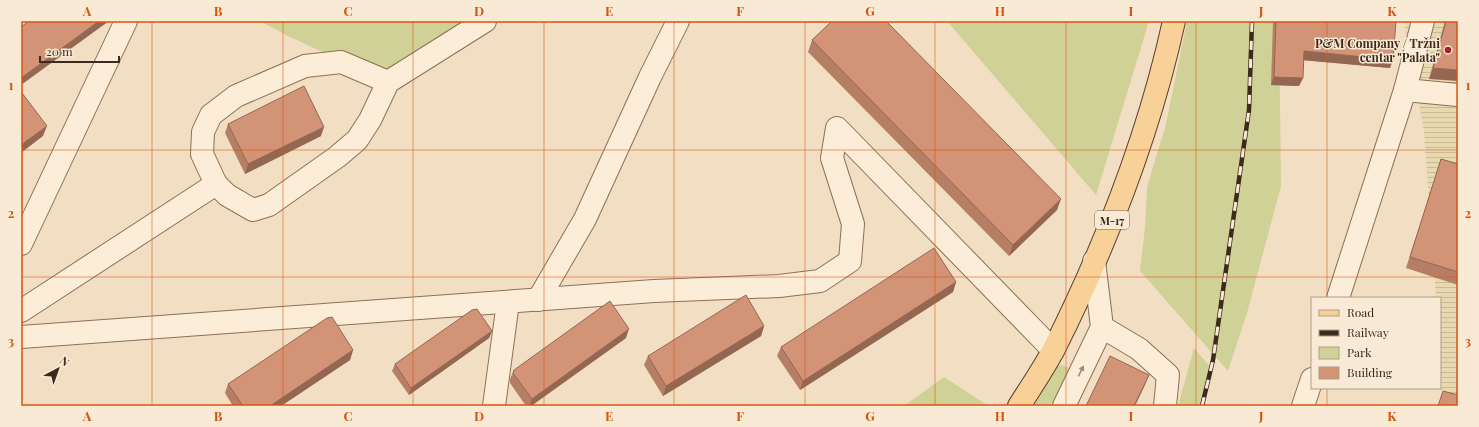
<svg xmlns="http://www.w3.org/2000/svg" width="1479" height="427" font-family="'Playfair Display',serif">
<defs>
<pattern id="farmland-rules" width="6" height="5" patternUnits="userSpaceOnUse"><rect width="6" height="5" fill="#e8dab0"/><path d="M0 2.5h6" fill="none" stroke="#c8bb97"/></pattern>
</defs>
<rect width="100%" height="100%" fill="#f2dfc3"/>
<path fill="url(#farmland-rules)" d="M 1404,21 L 1458,21 L 1458,406 L 1443,406 L 1440,358 L 1440,298 L 1436,298 L 1424,132 Z"/>
<g fill="#d0d196">
<path d="M 260,21 L 486,21 L 388,82 L 290,37 Z"/>
<path d="M 947,21 L 1148,21 L 1146,31 L 1096,195 Z"/>
<path d="M 1187,21 L 1279,21 L 1281,186 L 1247,313 L 1228,371 L 1140,271 L 1145,227 L 1147,187 L 1166,124 Z"/>
<path d="M 1194,348 L 1211,368 L 1202,406 L 1178,406 Z"/>
<path d="M 1061,365 L 1069,368 L 1054,403 L 1051,406 L 1033,406 L 1055,368 Z"/>
<path d="M 944,377 L 987,405 L 987,406 L 904,406 Z"/>
</g>
<g fill="none" stroke-linecap="round" stroke-linejoin="round">
<g stroke="#8e6f58" stroke-width="24">
<g id="minor">
<path d="M 1405,90 L 1458,95"/>
<path d="M 216,184 L 202,154 L 203,132 L 211,115 L 236,96 L 305,66 L 341,62 L 388,82"/>
<path d="M 21,244 L 126,21"/>
<path d="M 1338,298 L 1405,90 L 1423,21"/>
<path d="M 538,300 L 585,219 L 650,77 L 678,21"/>
<path d="M 21,311 L 216,184 L 227,195 L 253,210 L 269,205 L 337,157 L 357,140 L 370,120 L 388,82 L 485,21"/>
<path d="M 1102,327 L 1139,349 L 1168,375 L 1165,406"/>
<path d="M 21,337 L 654,291 L 779,286 L 820,281 L 850,261 L 853,224 L 832,158 L 837,128 L 1053,350"/>
<path d="M 494,406 L 508,302"/>
<path d="M 1064,406 L 1102,327 L 1094,261"/>
<path d="M 1303,406 L 1312,379"/>
</g>
</g>
<g stroke="#5c3e2d" stroke-width="24">
<path id="major" d="M 1019,406 C 1031,387 1044,368 1054,349 C 1106,245 1149,135 1174,21"/>
</g>
<use href="#minor" stroke="#fcedd8" stroke-width="22"/>
<use href="#major" stroke="#f8d199" stroke-width="22"/>
<g stroke="#3d291d" stroke-width="4.5">
<path id="rail" d="M 1202,406 L 1213,360 L 1249,110 L 1252,21"/>
</g>
<use href="#rail" stroke="#f8ead4" stroke-width="3" stroke-dasharray="9" stroke-linecap="butt"/>
</g>
<g fill="#b57e65">
<path d="M 1273,21 L 1396,21 L 1390,68 L 1303,60 L 1303,78 L 1299,86 L 1271,85 Z"/>
<path d="M 1445,21 L 1458,21 L 1429,79 Z"/>
<path d="M 812,40 L 1057,210 L 1009,256 L 808,52 Z"/>
<path d="M 228,124 L 321,136 L 245,174 L 225,133 Z"/>
<path d="M 1441,159 L 1458,164 L 1458,285 L 1406,268 Z"/>
<path d="M 956,282 L 953,292 L 800,390 L 777,356 L 781,347 Z"/>
<path d="M 764,326 L 761,336 L 663,396 L 644,365 L 648,356 Z"/>
<path d="M 492,331 L 489,338 L 409,395 L 392,371 L 395,364 Z"/>
<path d="M 626,338 L 531,406 L 526,406 L 510,383 L 510,379 L 514,370 Z"/>
<path d="M 353,350 L 350,360 L 281,406 L 233,406 L 225,393 L 228,384 Z"/>
</g>
<g fill="#946753">
<path d="M 99,21 L 109,21 L 21,85 L 21,78 Z"/>
<path d="M 1304,51 L 1393,60 L 1390,68 L 1301,60 Z"/>
<path d="M 1433,68 L 1458,70 L 1458,81 L 1429,79 Z"/>
<path d="M 1274,77 L 1303,78 L 1299,86 L 1271,85 Z"/>
<path d="M 47,126 L 43,136 L 21,153 L 21,145 Z"/>
<path d="M 324,127 L 321,136 L 245,174 L 248,164 Z"/>
<path d="M 1061,199 L 1057,210 L 1009,256 L 1013,245 Z"/>
<path d="M 956,282 L 953,292 L 800,390 L 803,381 Z"/>
<path d="M 764,326 L 761,336 L 663,396 L 666,386 Z"/>
<path d="M 629,329 L 626,338 L 531,406 L 529,406 L 532,399 Z"/>
<path d="M 492,331 L 489,338 L 409,395 L 411,388 Z"/>
<path d="M 353,350 L 350,360 L 281,406 L 270,406 Z"/>
<path d="M 1149,375 L 1145,385 L 1135,406 L 1134,406 Z"/>
</g>
<g fill="#d39376" stroke="#946753">
<path d="M 29,21 L 99,21 L 21,78 L 21,27 Z"/>
<path d="M 832,21 L 886,21 L 1061,199 L 1013,245 L 812,40 Z"/>
<path d="M 1276,21 L 1396,21 L 1393,60 L 1304,51 L 1303,78 L 1274,77 Z"/>
<path d="M 1446,21 L 1458,21 L 1458,70 L 1433,68 Z"/>
<path d="M 304,86 L 324,127 L 248,164 L 228,124 Z"/>
<path d="M 22,93 L 47,126 L 21,145 L 21,94 Z"/>
<path d="M 1441,159 L 1458,164 L 1458,272 L 1410,257 Z"/>
<path d="M 934,248 L 956,282 L 803,381 L 781,347 Z"/>
<path d="M 746,295 L 764,326 L 666,386 L 648,356 Z"/>
<path d="M 610,301 L 629,329 L 532,399 L 513,373 L 514,370 Z"/>
<path d="M 477,309 L 492,331 L 411,388 L 395,364 L 472,310 Z"/>
<path d="M 332,317 L 353,350 L 270,406 L 243,406 L 228,384 L 327,318 Z"/>
<path d="M 1110,356 L 1149,375 L 1134,406 L 1086,406 Z"/>
<path d="M 1443,391 L 1458,395 L 1458,406 L 1438,406 Z"/>
</g>
<defs><path id="oneway-solid" d="M-6-.8H1V-3.2L6.5 0L1 3.2V.8H-6Z"/></defs>
<use fill="#9c8b7a" href="#oneway-solid" transform="translate(1081 371) rotate(-64)"/>
<path fill="none" stroke="#d7540e" stroke-width="1" stroke-opacity="0.55" d="M 152,21 L 152,406M 283,21 L 283,406M 413,21 L 413,406M 544,21 L 544,406M 674,21 L 674,406M 805,21 L 805,406M 935,21 L 935,406M 1066,21 L 1066,406M 1196,21 L 1196,406M 1327,21 L 1327,298M 21,150 L 1458,150M 21,277 L 1458,277M 1327,388 L 1327,406"/>
<circle fill="#a32330" stroke="#f8ead4" stroke-width="1.5" cx="1448" cy="50" r="4"/>
<g text-anchor="middle" dominant-baseline="central" stroke-width="3" stroke-linejoin="round" paint-order="stroke">
<rect fill="#f8ead4" stroke="#756354" stroke-width="1" x="1095" y="211" width="34" height="18" rx="3"/>
<g font-size="11" font-weight="bold" fill="#3d291d">
<text x="1112" y="220">M-17</text>
</g>
<g font-size="12" font-weight="bold" fill="#3d291d" stroke="#f8ead4" text-anchor="end">
<text x="1440" y="43">P&amp;M Company / Tržni<tspan x="1440" dy="14">centar "Palata"</tspan></text>
</g>
</g>
<rect width="1479" height="427" fill="none" stroke="#f8ead4" stroke-width="44"/>
<rect x="1311" y="297" width="130" height="92" fill="#f8ead4" stroke="#ad9d8b"/>
<rect x="1319" y="310" width="20" height="6" fill="#f8d199" stroke="#ad9d8b"/>
<text x="1347" y="317" font-size="12" fill="#3d291d">Road</text>
<rect x="1319" y="330" width="20" height="6" fill="#3d291d" stroke="#ad9d8b"/>
<text x="1347" y="337" font-size="12" fill="#3d291d">Railway</text>
<rect x="1319" y="347" width="20" height="12" fill="#d0d196" stroke="#ad9d8b"/>
<text x="1347" y="357" font-size="12" fill="#3d291d">Park</text>
<rect x="1319" y="367" width="20" height="12" fill="#d39376" stroke="#ad9d8b"/>
<text x="1347" y="377" font-size="12" fill="#3d291d">Building</text>
<g transform="translate(58 369) rotate(41)" stroke="#f8ead4" stroke-width="3" paint-order="stroke">
<path d="M0-3L7 15L0 10L-7 15Z" fill="#3d291d"/>
<text y="-6" font-size="11" font-weight="bold" text-anchor="middle" fill="#3d291d">N</text>
</g>
<path d="M40 56v6h79v-6" fill="none" stroke="#3d291d" stroke-width="2"/>
<text x="46" y="56" font-size="12" fill="#3d291d" stroke="#f8ead4" stroke-width="3" paint-order="stroke">20 m</text>
<rect x="22" y="22" width="1435" height="383" fill="none" stroke="#d7540e" stroke-width="1.5"/>
<g font-size="13" text-anchor="middle" font-weight="bold" fill="#d7540e">
<text x="87" y="16">A</text>
<text x="218" y="16">B</text>
<text x="348" y="16">C</text>
<text x="479" y="16">D</text>
<text x="609" y="16">E</text>
<text x="740" y="16">F</text>
<text x="870" y="16">G</text>
<text x="1000" y="16">H</text>
<text x="1131" y="16">I</text>
<text x="1261" y="16">J</text>
<text x="1392" y="16">K</text>
<text x="11" y="90">1</text>
<text x="1468" y="90">1</text>
<text x="11" y="218">2</text>
<text x="1468" y="218">2</text>
<text x="11" y="346">3</text>
<text x="1468" y="346">3</text>
<text x="87" y="421">A</text>
<text x="218" y="421">B</text>
<text x="348" y="421">C</text>
<text x="479" y="421">D</text>
<text x="609" y="421">E</text>
<text x="740" y="421">F</text>
<text x="870" y="421">G</text>
<text x="1000" y="421">H</text>
<text x="1131" y="421">I</text>
<text x="1261" y="421">J</text>
<text x="1392" y="421">K</text>
</g>
</svg>
